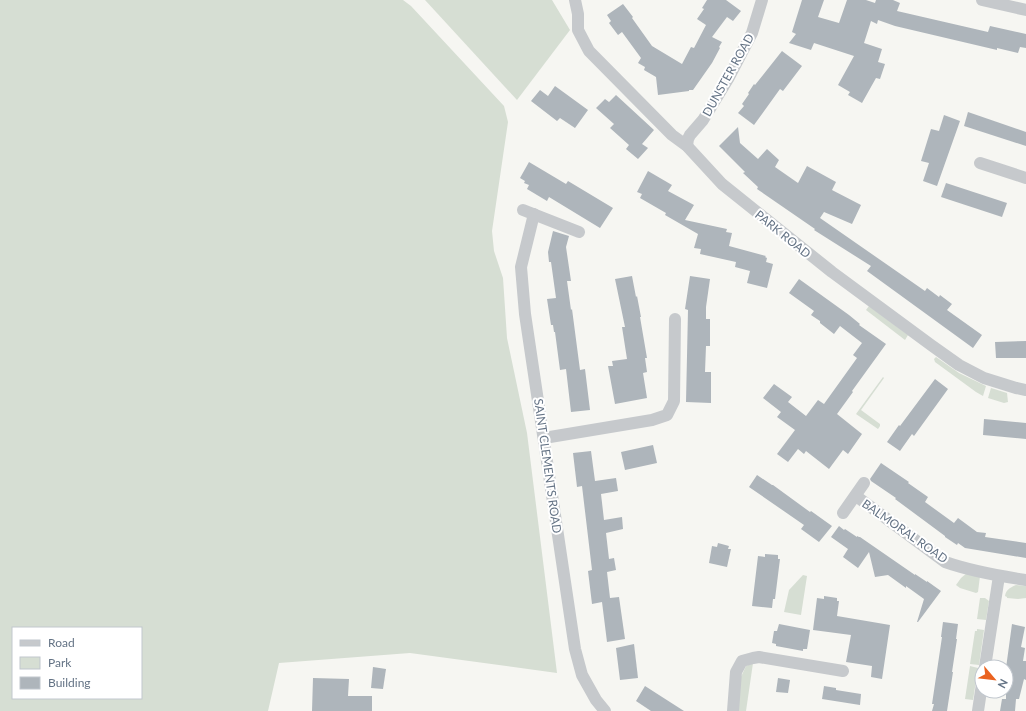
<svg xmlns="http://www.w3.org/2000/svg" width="1026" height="711" font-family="Lato,sans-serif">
<rect width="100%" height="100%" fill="#f6f6f2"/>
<g fill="#d6ded3" fill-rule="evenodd">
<path d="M 0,0 L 403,0 L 411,6 L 504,106 L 508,122 L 492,231 L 494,251 L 503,278 L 507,338 L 527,433 L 557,673 L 410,653 L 279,663 L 268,711 L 0,711 ZM 13,628 L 141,628 L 141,698 L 13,698 Z"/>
<path d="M 425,0 L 552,0 L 570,30 L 517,100 Z"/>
<path d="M 869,306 L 908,335 L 905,340 L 866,310 Z"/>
<path d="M 936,357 L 959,373 L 986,386 L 983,396 L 976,392 L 935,362 L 934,359 Z"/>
<path d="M 883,377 L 884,378 L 861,410 L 880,424 L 880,426 L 878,429 L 856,414 Z"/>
<path d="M 991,388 L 1007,393 L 1008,402 L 1004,403 L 988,398 Z"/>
<path d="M 967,573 L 980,576 L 978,592 L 976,593 L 960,588 L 956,585 L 961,578 Z"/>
<path d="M 803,575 L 807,576 L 801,615 L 784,612 L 789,590 Z"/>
<path d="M 1016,585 L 1026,586 L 1026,598 L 1018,599 L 1007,598 L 1007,597 L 1005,596 C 1006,590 1009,588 1016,585 Z"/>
<path d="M 980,598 L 985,598 L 989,601 L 986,620 L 977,619 Z"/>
<path d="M 977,629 L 984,630 L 979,665 L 970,664 L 975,631 L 977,631 Z"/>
<path d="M 753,663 L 746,711 L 738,711 L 740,679 L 746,666 Z"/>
<path d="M 970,666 L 978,668 L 973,700 L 965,699 Z"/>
</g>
<g fill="#aeb5bb">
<path d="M 707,0 L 726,0 L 741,11 L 733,21 L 727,17 L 712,37 L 722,42 L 719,47 L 720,48 L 712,63 L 693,90 L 689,90 L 689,91 L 658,95 L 656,77 L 644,70 L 645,67 L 638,63 L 641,58 L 622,32 L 618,35 L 609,23 L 611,21 L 607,15 L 623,4 L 633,17 L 632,18 L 652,46 L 682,64 L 691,47 L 694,48 L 706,25 L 697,19 L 704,9 L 702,8 Z"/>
<path d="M 802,0 L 824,0 L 818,17 L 839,23 L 847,0 L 866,0 L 875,3 L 876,0 L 893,0 L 900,3 L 897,11 L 988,32 L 990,26 L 1026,34 L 1026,48 L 1020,47 L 1018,53 L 997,48 L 997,50 L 895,26 L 878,20 L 877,24 L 871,21 L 864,43 L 882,49 L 878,62 L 885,64 L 880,79 L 876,78 L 862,103 L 848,95 L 850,92 L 838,85 L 854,56 L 814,43 L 811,50 L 789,43 L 796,34 L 792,32 Z"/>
<path d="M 782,51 L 802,66 L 783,91 L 780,89 L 754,125 L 738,113 L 744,106 L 742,104 L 749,94 L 748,93 L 754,84 L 755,85 Z"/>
<path d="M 555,86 L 588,110 L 575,128 L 560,118 L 557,121 L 531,101 L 540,90 L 548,96 Z"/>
<path d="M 616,95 L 654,130 L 642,144 L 648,148 L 638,159 L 626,149 L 629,145 L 610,128 L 614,124 L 596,108 L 605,99 L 609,102 Z"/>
<path d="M 968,112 L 1026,132 L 1026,146 L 964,126 Z"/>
<path d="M 944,115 L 960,121 L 937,186 L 923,181 L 929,163 L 921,161 L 931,129 L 939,131 Z"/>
<path d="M 738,127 L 740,143 L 758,159 L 767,149 L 779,160 L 775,167 L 798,183 L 807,166 L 836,182 L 832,190 L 861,205 L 852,224 L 824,212 L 820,218 L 925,291 L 927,288 L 939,297 L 940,295 L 952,304 L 947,310 L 982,335 L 973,348 L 867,271 L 871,266 L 814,230 L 815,229 L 757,189 L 758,187 L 743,173 L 745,172 L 719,146 Z"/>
<path d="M 529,162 L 566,184 L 568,181 L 613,208 L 600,228 L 549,197 L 547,201 L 527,189 L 529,185 L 524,183 L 525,181 L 520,178 Z"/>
<path d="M 648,171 L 672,185 L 668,191 L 694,205 L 685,220 L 727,229 L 726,232 L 732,233 L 729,246 L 766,256 L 765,257 L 767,258 L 766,262 L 773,264 L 767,288 L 747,283 L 750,271 L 735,267 L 736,262 L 700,254 L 701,249 L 694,248 L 698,234 L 665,215 L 666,213 L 640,198 L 642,194 L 637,192 Z"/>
<path d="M 946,183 L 1007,203 L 1002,217 L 941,197 Z"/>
<path d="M 553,231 L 569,236 L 566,247 L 571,281 L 567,281 L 571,310 L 572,309 L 580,370 L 585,369 L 590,410 L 571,412 L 566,369 L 560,370 L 555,332 L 554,332 L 553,325 L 551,325 L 547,299 L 556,298 L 551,262 L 549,262 L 548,252 Z"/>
<path d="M 632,276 L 636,297 L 637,296 L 641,317 L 640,317 L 647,358 L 645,358 L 647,372 L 643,373 L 647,398 L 615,404 L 608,366 L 613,366 L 612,361 L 627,359 L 622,327 L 625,327 L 615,279 Z"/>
<path d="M 690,276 L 710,279 L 706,307 L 706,319 L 710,319 L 710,346 L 706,346 L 705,372 L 711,372 L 711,403 L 686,402 L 688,310 L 685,309 Z"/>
<path d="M 799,279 L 849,315 L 860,324 L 859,325 L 886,344 L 852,391 L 853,392 L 837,414 L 862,434 L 848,454 L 843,450 L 829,469 L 806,451 L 804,454 L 798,449 L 788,462 L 777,454 L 795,430 L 777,417 L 781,412 L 763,398 L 774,384 L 792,397 L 788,402 L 806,416 L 818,400 L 824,404 L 857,358 L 853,355 L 862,343 L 840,326 L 834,334 L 820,323 L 820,321 L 811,315 L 814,311 L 789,293 Z"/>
<path d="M 1026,341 L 1026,358 L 996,358 L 995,342 Z"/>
<path d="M 935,379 L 948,389 L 914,436 L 912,434 L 900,451 L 887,442 L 899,425 L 900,426 Z"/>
<path d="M 984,419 L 1026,423 L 1026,439 L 983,435 Z"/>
<path d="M 653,445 L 657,463 L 625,470 L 621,452 Z"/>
<path d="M 591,451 L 595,481 L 616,478 L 618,491 L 601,494 L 604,520 L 622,517 L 623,529 L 606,533 L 609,559 L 614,558 L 616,570 L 607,572 L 610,598 L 619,597 L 625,639 L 607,642 L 602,602 L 592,604 L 588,571 L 592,570 L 582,486 L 577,487 L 573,453 Z"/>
<path d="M 881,463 L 909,482 L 908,483 L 928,497 L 925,502 L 954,523 L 958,518 L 977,532 L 986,533 L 985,537 L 1026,543 L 1026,558 L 965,548 L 958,543 L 957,545 L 945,537 L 945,536 L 895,499 L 896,498 L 871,481 L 870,479 Z"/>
<path d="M 757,475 L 772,485 L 773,485 L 810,512 L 811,511 L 832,526 L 819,542 L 801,529 L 804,525 L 749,487 Z"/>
<path d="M 839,526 L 844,530 L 845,529 L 857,537 L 857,536 L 859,537 L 860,537 L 915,575 L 915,574 L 927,582 L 927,581 L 941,591 L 918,622 L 917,622 L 924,599 L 906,586 L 906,588 L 888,575 L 875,577 L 869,552 L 858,568 L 843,557 L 848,549 L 831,537 Z"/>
<path d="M 718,543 L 729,546 L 728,549 L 731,549 L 727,567 L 709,563 L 712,546 L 717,547 Z"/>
<path d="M 765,554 L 778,555 L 778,559 L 780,559 L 775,599 L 773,599 L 772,608 L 752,606 L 758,556 L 765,557 Z"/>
<path d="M 824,596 L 837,598 L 837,601 L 839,601 L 837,616 L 890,625 L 882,679 L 871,677 L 872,666 L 846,662 L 851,635 L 813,630 L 817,598 L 824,599 Z"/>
<path d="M 943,622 L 958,624 L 956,639 L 957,639 L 952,672 L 953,672 L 947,711 L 932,711 L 934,704 L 932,704 L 942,637 L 941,637 Z"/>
<path d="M 779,624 L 810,630 L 807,649 L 803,649 L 803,651 L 776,646 L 776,644 L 772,643 L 774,631 L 777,631 Z"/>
<path d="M 1012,624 L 1025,627 L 1021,647 L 1025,648 L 1023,661 L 1026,661 L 1026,680 L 1024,679 L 1019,699 L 1016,699 L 1015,711 L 1000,711 L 1002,699 L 1006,699 L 1006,668 Z"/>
<path d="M 634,644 L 638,678 L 620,680 L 616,648 Z"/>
<path d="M 373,667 L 386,669 L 383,689 L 371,688 Z"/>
<path d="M 313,678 L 349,679 L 348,696 L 372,696 L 372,711 L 312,711 Z"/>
<path d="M 778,678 L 790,680 L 788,693 L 776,692 Z"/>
<path d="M 645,686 L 659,695 L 684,711 L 651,711 L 636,701 Z"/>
<path d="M 824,686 L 836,688 L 836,690 L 861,694 L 860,705 L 822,699 Z"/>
</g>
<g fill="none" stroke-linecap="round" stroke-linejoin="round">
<g stroke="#c6c9cc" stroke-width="12">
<path d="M 575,0 L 578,14 L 578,30 L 589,51 L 672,135 L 687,146 L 722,184 L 832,272 L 931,345 L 959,365 L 984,378 L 1016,388 L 1026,390"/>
<path d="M 982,0 L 1026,10"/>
<path d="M 687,146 L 688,139 L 690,135 L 703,120 L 728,79 L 752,33 L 762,0"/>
<path d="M 980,163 L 1026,178"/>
<path d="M 523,210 L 579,232"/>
<path d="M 534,214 L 521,267 L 525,314 L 575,649 L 582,675 L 596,700 L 605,711"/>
<path d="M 544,438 L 652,420 L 667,415 L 674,401 L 675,319"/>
<path d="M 856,496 L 945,562 C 971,571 999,576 1026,580"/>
<path d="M 843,513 L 864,483"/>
<path d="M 985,667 L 999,576"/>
<path d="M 733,711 L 736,672 L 742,661 L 753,658 L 759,657 L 843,671"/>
<path d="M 978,711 L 982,684"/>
</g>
</g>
<g text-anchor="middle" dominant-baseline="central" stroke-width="4" stroke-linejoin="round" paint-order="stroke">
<g font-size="12" fill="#647385" stroke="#fff">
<text transform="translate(728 75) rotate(-61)">DUNSTER ROAD</text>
<text transform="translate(783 234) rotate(39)">PARK ROAD</text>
<text transform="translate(548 466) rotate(82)">SAINT CLEMENTS ROAD</text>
<text transform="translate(905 531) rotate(35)">BALMORAL ROAD</text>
</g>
</g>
<rect x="12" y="627" width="130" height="72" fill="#ffffff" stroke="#c1c7ce"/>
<rect x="20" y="640" width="20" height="6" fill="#c6c9cc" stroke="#c1c7ce"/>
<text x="48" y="647" font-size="12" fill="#647385">Road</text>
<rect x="20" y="657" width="20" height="12" fill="#d6ded3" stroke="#c1c7ce"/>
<text x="48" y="667" font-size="12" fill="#647385">Park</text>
<rect x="20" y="677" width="20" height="12" fill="#aeb5bb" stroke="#c1c7ce"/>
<text x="48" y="687" font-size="12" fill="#647385">Building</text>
<g transform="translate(994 679) rotate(118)"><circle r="19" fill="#ffffff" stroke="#c1c7ce"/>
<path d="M0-3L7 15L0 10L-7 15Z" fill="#ea621f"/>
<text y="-6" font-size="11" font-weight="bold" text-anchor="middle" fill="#647385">N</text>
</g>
</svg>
